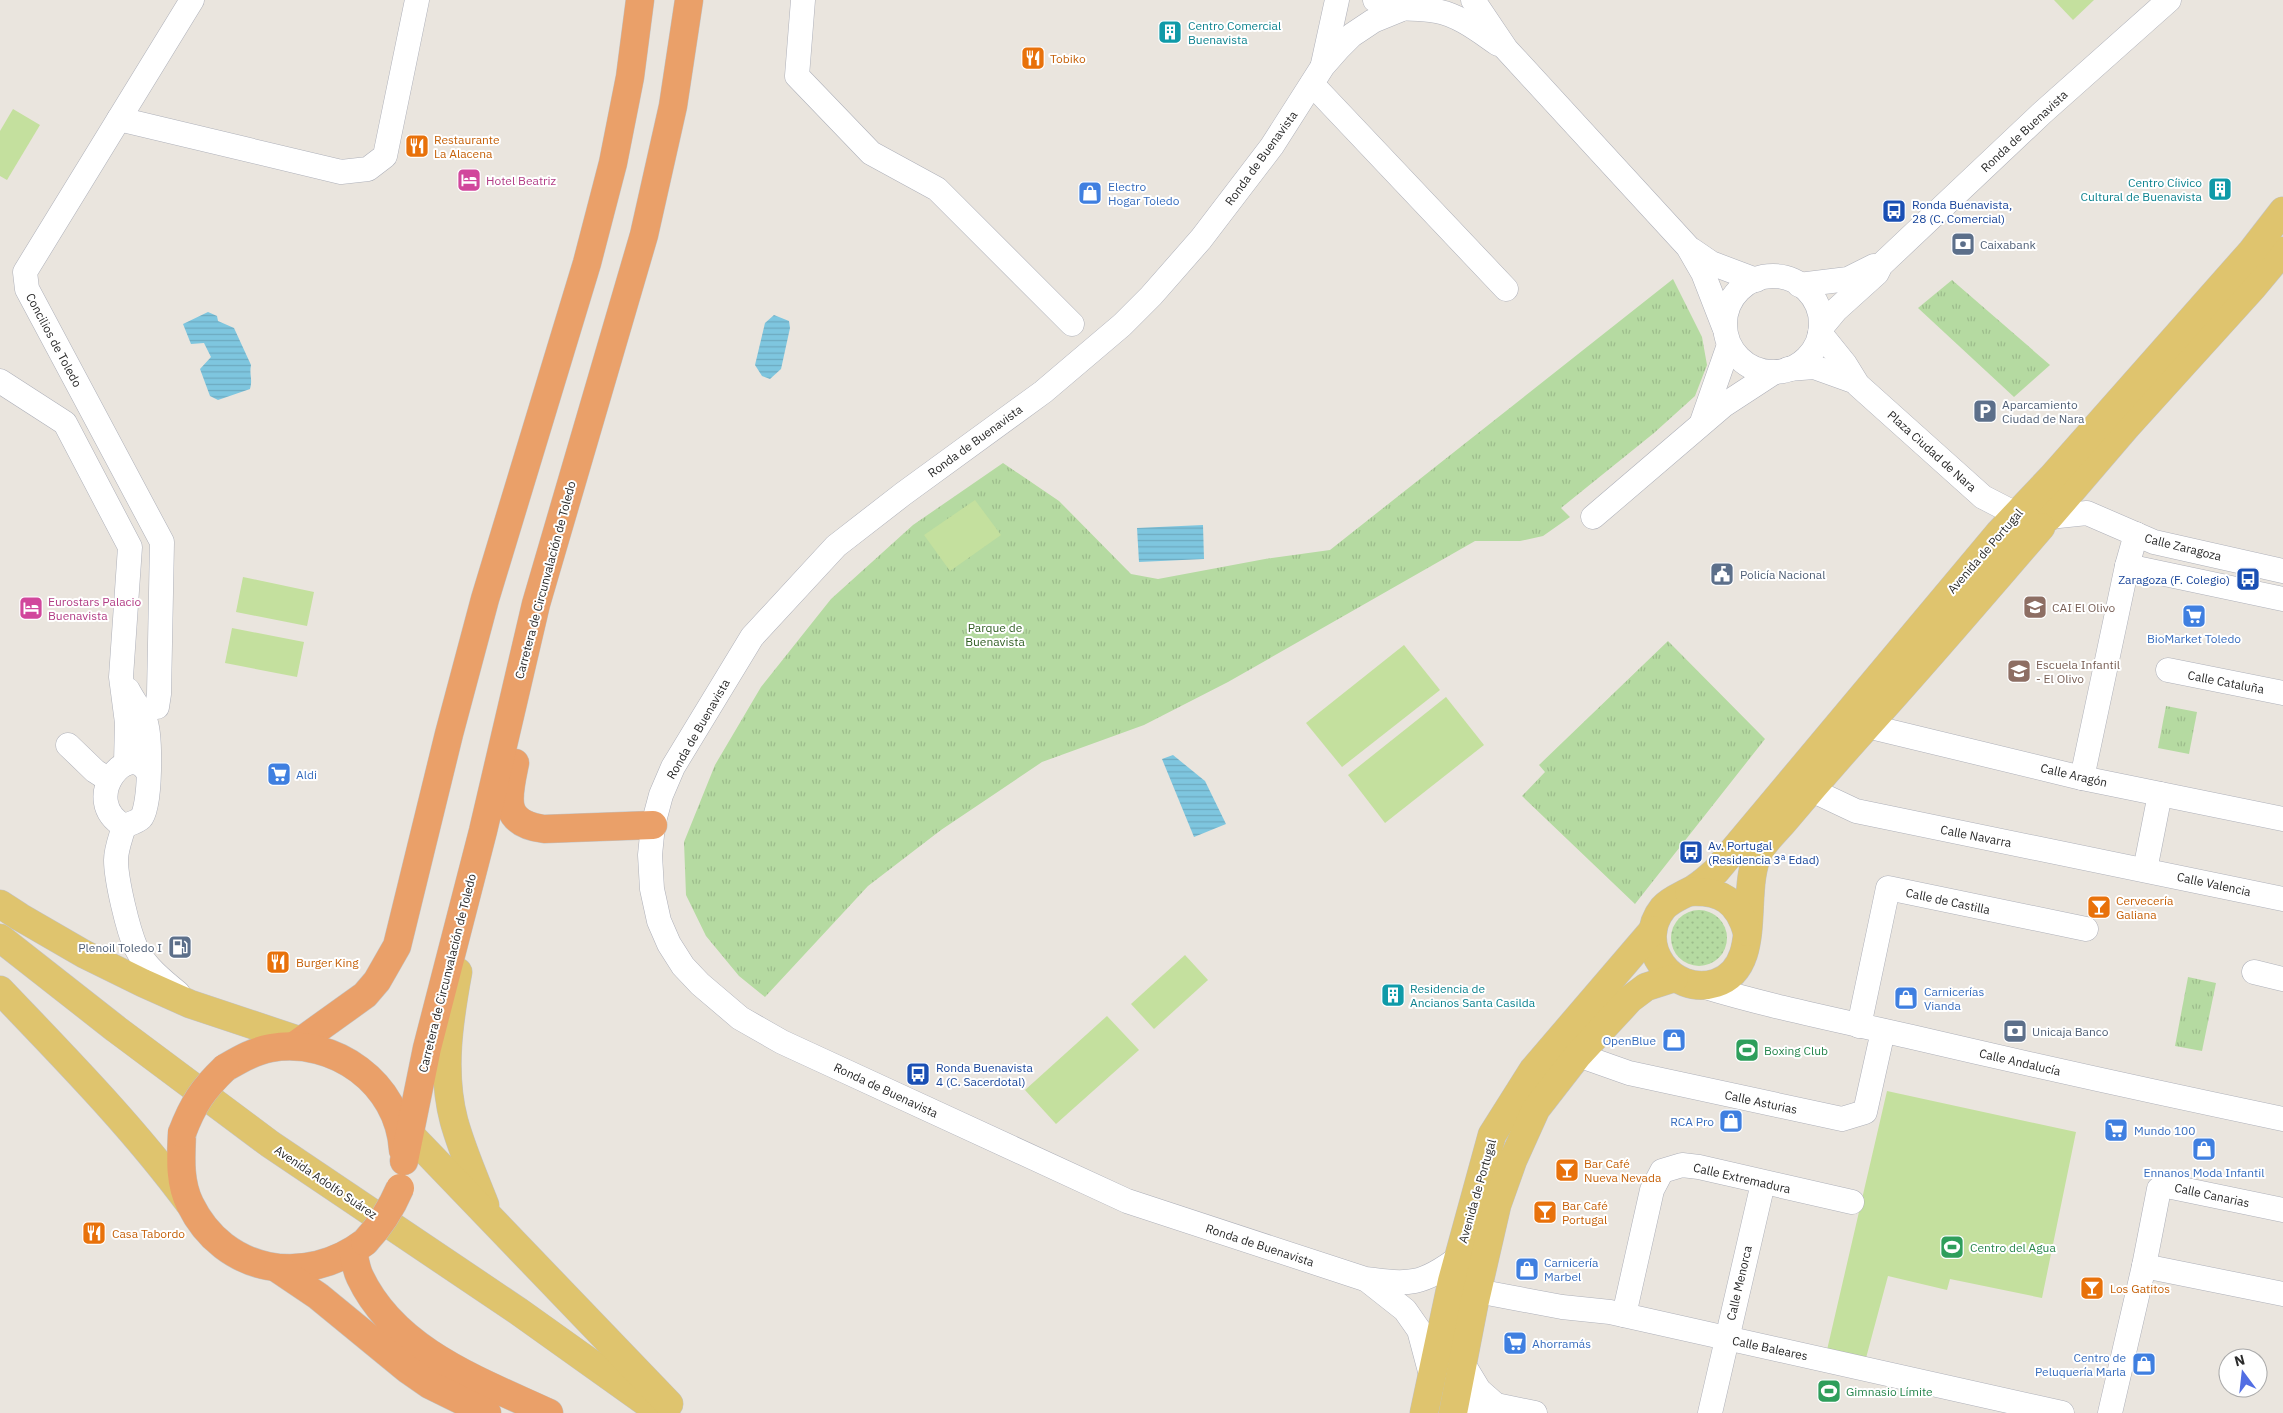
<svg xmlns="http://www.w3.org/2000/svg" width="2283" height="1413" font-family="'IBM Plex Sans',sans-serif">
<defs>
<pattern id="grass-dots" width="8" height="8" patternUnits="userSpaceOnUse" patternTransform="scale(1.25)"><rect width="8" height="8" fill="#b5daa1"/><path d="M2 2h.1M6 6h.1" fill="none" stroke="#9cbb8b" stroke-width="1.8" stroke-linecap="round"/></pattern>
<pattern id="park-tufts" width="24" height="20" patternUnits="userSpaceOnUse" patternTransform="scale(1.25)"><rect width="24" height="20" fill="#b5daa1"/><path d="M3 7l-1-3M5 7V3M7 7l1-3M15 17l-1-3M17 17v-4M19 17l1-3" fill="none" stroke="#9cbb8b"/></pattern>
<pattern id="water-rules" width="6" height="5" patternUnits="userSpaceOnUse" patternTransform="scale(1.25)"><rect width="6" height="5" fill="#7ec6df"/><path d="M0 2.5h6" fill="none" stroke="#6daac0"/></pattern>
</defs>
<rect width="100%" height="100%" fill="#eae5de"/>
<circle fill="url(#grass-dots)" cx="1699" cy="938" r="28"/>
<g fill="url(#park-tufts)">
<path d="M 1673,279 L 1702,337 L 1707,365 L 1695,396 L 1654,433 L 1561,508 L 1570,517 L 1543,536 L 1520,541 L 1475,541 L 1228,682 L 1144,725 L 1042,762 L 941,830 L 868,886 L 765,997 L 739,976 L 706,936 L 686,895 L 684,842 L 715,765 L 761,687 L 831,599 L 913,525 L 1003,463 L 1059,501 L 1131,574 L 1158,579 L 1265,559 L 1330,550 Z"/>
<path d="M 1952,280 L 2050,365 L 2014,397 L 1918,308 Z"/>
<path d="M 1668,641 L 1765,739 L 1635,904 L 1522,796 L 1545,772 L 1539,765 Z"/>
<path d="M 2166,706 L 2197,712 L 2189,754 L 2158,748 Z"/>
<path d="M 2188,977 L 2216,983 L 2202,1051 L 2175,1046 Z"/>
</g>
<g fill="#c4e09e">
<path d="M 2054,0 L 2094,0 L 2073,20 Z"/>
<path d="M 13,109 L 40,125 L 7,180 L 0,176 L 0,131 Z"/>
<path d="M 975,500 L 1001,535 L 950,571 L 924,535 Z"/>
<path d="M 243,577 L 314,592 L 307,626 L 236,612 Z"/>
<path d="M 232,628 L 304,642 L 297,677 L 225,663 Z"/>
<path d="M 1404,645 L 1440,690 L 1342,767 L 1306,723 Z"/>
<path d="M 1446,697 L 1484,745 L 1385,823 L 1348,775 Z"/>
<path d="M 1185,955 L 1208,980 L 1154,1029 L 1131,1004 Z"/>
<path d="M 1107,1016 L 1139,1050 L 1056,1124 L 1025,1090 Z"/>
<path d="M 1887,1091 L 2076,1132 L 2042,1298 L 1950,1279 L 1947,1290 L 1888,1276 L 1866,1358 L 1827,1350 Z"/>
</g>
<g fill="url(#water-rules)">
<path d="M 208,312 L 217,316 L 218,321 L 234,328 L 251,365 C 249,375 253,379 250,389 L 218,400 L 210,396 L 200,369 L 211,357 L 204,343 L 191,344 L 183,324 Z"/>
<path d="M 774,315 L 789,321 L 790,328 L 781,369 L 770,379 L 762,376 L 755,365 L 765,323 Z"/>
<path d="M 1203,525 L 1204,559 L 1139,562 L 1137,528 Z"/>
<path d="M 1173,755 L 1205,781 L 1226,824 L 1194,837 L 1162,759 Z"/>
</g>
<g fill="none" stroke-linecap="round" stroke-linejoin="round">
<g stroke="#aeb0b9" stroke-width="25">
<g id="street">
<path d="M 803,0 L 797,76 L 871,153 L 937,189 L 1072,324"/>
<path d="M 1375,0 C 1399,13 1411,6 1436,11 C 1459,15 1479,31 1498,44"/>
<path d="M 1473,0 L 1506,49 L 1688,247 L 1703,273 L 1724,327"/>
<path d="M 1400,10 L 1373,21 L 1352,35 L 1338,49 L 1323,66 L 1272,146 L 1201,239 L 1151,296 L 1122,325 L 1043,392 L 903,494 L 836,546 L 752,637 L 673,767 L 661,795 L 653,825 L 650,855 L 652,889 L 659,921 L 669,944 L 683,966 L 700,984 L 740,1018 L 782,1042 L 1127,1201 L 1365,1279 C 1410,1285 1422,1285 1458,1258"/>
<path d="M 1323,64 L 1337,0"/>
<path d="M 1312,84 L 1506,289"/>
<path d="M 119,119 L 341,172 L 368,169 L 385,156 L 417,0"/>
<path d="M 1692,250 L 1711,263 L 1756,280"/>
<circle cx="1773" cy="324" r="48"/>
<path d="M 1799,285 L 1848,279 L 1874,266"/>
<path d="M 1821,328 L 1836,310 L 1877,273 L 1881,265 L 2042,113 L 2169,0"/>
<path d="M 1820,333 L 1845,364 L 1858,385 L 1983,497 L 2016,514 L 2049,517 L 2087,513 L 2154,542 L 2283,571"/>
<path d="M 1788,369 L 1814,367 L 1853,381"/>
<path d="M 0,381 L 65,423 L 130,547 L 121,677 L 127,723 L 126,763"/>
<path d="M 1702,422 L 1729,345"/>
<path d="M 1593,517 L 1724,405 L 1773,373"/>
<path d="M 2127,566 L 2283,599"/>
<path d="M 2168,670 L 2283,693"/>
<path d="M 128,690 C 133,700 141,710 145,720 C 151,734 151,808 141,818 C 137,822 129,824 124,826 C 78,800 130,737 148,773"/>
<path d="M 157,707 L 159,694 L 162,542 L 27,289 L 25,272 L 192,0"/>
<path d="M 1867,726 L 2082,778 L 2283,819"/>
<path d="M 68,745 L 95,771 L 109,780"/>
<path d="M 2082,778 L 2127,566 L 2136,534"/>
<path d="M 1813,787 L 1822,795 L 1856,811 L 2283,899"/>
<path d="M 124,826 C 121,837 116,849 116,860 C 116,880 128,930 136,948 C 145,966 162,980 178,993"/>
<path d="M 2145,870 L 2160,794"/>
<path d="M 2254,972 L 2283,979"/>
<path d="M 1702,986 C 1771,1007 1842,1021 1912,1037 C 2036,1066 2159,1093 2283,1119"/>
<path d="M 1859,1026 L 1888,888 L 2086,929"/>
<path d="M 1578,1055 L 1629,1073 L 1842,1119 L 1865,1112 L 1883,1031"/>
<path d="M 2144,1266 L 2283,1294"/>
<path d="M 1367,1280 L 1405,1310 L 1419,1330 L 1431,1375"/>
<path d="M 1477,1291 L 1562,1307 L 1610,1312 L 2062,1413"/>
<path d="M 1624,1315 L 1652,1190 L 1662,1171 L 1682,1165 L 1699,1167 L 1852,1202"/>
<path d="M 1462,1362 L 1479,1390 L 1496,1405"/>
<path d="M 1462,1413 L 1464,1410 L 1496,1405 L 1535,1413"/>
<path d="M 1710,1413 L 1763,1183"/>
<path d="M 2110,1413 L 2144,1266 L 2159,1189 L 2167,1186 L 2283,1210"/>
</g>
</g>
<g stroke="#c3c3c3" stroke-width="29">
<g id="primary">
<path d="M 2049,517 L 2127,426 L 2253,287 L 2283,251"/>
<path d="M 2041,527 C 1983,594 1926,661 1867,726 C 1839,757 1812,788 1786,819 C 1778,829 1765,840 1759,852 C 1739,891 1765,967 1716,983 C 1672,997 1633,945 1663,908 C 1670,900 1679,897 1688,892 C 1699,887 1707,879 1716,871 L 1999,533 L 2052,477 L 2252,251 L 2283,211"/>
<path d="M 1689,892 C 1721,890 1738,901 1747,932"/>
<path d="M 0,904 L 20,917 L 84,954 L 143,983 L 190,1004 L 301,1041"/>
<path d="M 0,938 L 116,1029 L 270,1144 L 518,1311 L 661,1413"/>
<path d="M 458,972 C 449,1021 441,1072 454,1121 C 462,1150 474,1177 485,1205"/>
<path d="M 0,990 C 65,1058 133,1127 189,1203"/>
<path d="M 398,1122 L 669,1404"/>
<path d="M 1424,1413 L 1452,1281 L 1492,1135 L 1533,1070 L 1653,930"/>
<path d="M 1453,1413 L 1474,1305 L 1497,1205 L 1513,1160 L 1536,1109 L 1578,1055 L 1630,999 L 1646,987 L 1674,978"/>
</g>
</g>
<g stroke="#c3c3c3" stroke-width="29">
<g id="highway">
<path d="M 515,763 C 508,797 500,823 544,829 L 653,825"/>
<path d="M 294,1046 L 365,995 L 377,981 L 397,946 L 449,734 L 485,599 L 587,263 L 613,163 L 630,77 L 640,0"/>
<path d="M 225,1068 C 239,1060 254,1051 271,1048 C 334,1037 399,1083 403,1150"/>
<path d="M 182,1133 C 181,1157 179,1182 190,1204 C 224,1274 306,1287 365,1242"/>
<path d="M 404,1161 L 427,1048 L 483,831 L 536,604 L 644,235 L 673,106 L 689,0"/>
<path d="M 353,1251 C 355,1260 356,1269 360,1277 C 395,1351 480,1381 549,1413"/>
<path d="M 278,1269 L 318,1296 L 407,1369 L 430,1385 L 487,1413"/>
</g>
</g>
<use href="#street" stroke="#fff" stroke-width="24"/>
<use href="#primary" stroke="#dfc46e" stroke-width="28"/>
<use href="#highway" stroke="#eaa069" stroke-width="28"/>
<g stroke="#c3c3c3" stroke-width="29" stroke-linecap="butt">
<g id="highway-bridge">
<path d="M 182,1133 C 193,1104 203,1089 225,1068"/>
<path d="M 365,1242 C 381,1225 391,1209 400,1188"/>
</g>
</g>
<use href="#highway-bridge" stroke="#eaa069" stroke-width="28"/>
</g>
<defs>
<g id="building-square" transform="scale(1.25)"><rect x="-9" y="-9" width="18" height="18" rx="4" fill="#0f9aa8" stroke="#fff"/><path d="M-4-6H4V6H1V3H-1V6H-4ZM-2.5-4.3h1.7v1.8h-1.7ZM.8-4.3h1.7v1.8H.8ZM-2.5-1h1.7V.8h-1.7ZM.8-1h1.7V.8H.8Z" fill="#fff"/></g>
<g id="restaurant-square" transform="scale(1.25)"><rect x="-9" y="-9" width="18" height="18" rx="4" fill="#e8710a" stroke="#fff"/><path d="M-5-6h1v4h1v-4h1v4h1v-4h1v5L-1.5 .5V6h-2V.5L-5-1ZM5-6V6H3V1.5H1.5Q1.5-4 5-6Z" fill="#fff"/></g>
<g id="hotel-square" transform="scale(1.25)"><rect x="-9" y="-9" width="18" height="18" rx="4" fill="#d1479c" stroke="#fff"/><path d="M-6-4.5h1.5V1H6V5H4.5V3h-9V5H-6ZM-4 0a1.8 1.8 0 1 1 3.6 0ZM.5 0V-2.5h3Q6-2.5 6 0Z" fill="#fff"/></g>
<g id="shop-square" transform="scale(1.25)"><rect x="-9" y="-9" width="18" height="18" rx="4" fill="#3f7fe0" stroke="#fff"/><path d="M-5-2.5h2.3a2.7 3.5 0 0 1 5.4 0H5L5.5 6h-11ZM-1.5-2.5h3a1.5 2.3 0 0 0-3 0Z" fill="#fff"/></g>
<g id="bus-square" transform="scale(1.25)"><rect x="-9" y="-9" width="18" height="18" rx="4" fill="#1a4fb4" stroke="#fff"/><path d="M-5-6H5V4H4V6H2V4H-2V6H-4V4H-5ZM-3.5-4V0h7V-4ZM-3.5 1.2v1.5H-2V1.2ZM2 1.2v1.5H3.5V1.2Z" fill="#fff"/></g>
<g id="bank-square" transform="scale(1.25)"><rect x="-9" y="-9" width="18" height="18" rx="4" fill="#5c6f8a" stroke="#fff"/><path d="M-6-4H6V4H-6ZM0-2.3a2.3 2.3 0 1 0 0 4.6a2.3 2.3 0 1 0 0-4.6Z" fill="#fff"/></g>
<g id="parking-square" transform="scale(1.25)"><rect x="-9" y="-9" width="18" height="18" rx="4" fill="#5c6f8a" stroke="#fff"/><path d="M-3.5-5.5H1a3.5 3.5 0 0 1 0 7H-1V5.5H-3.5ZM-1-3.4V-.6H.8a1.4 1.4 0 0 0 0-2.8Z" fill="#fff"/></g>
<g id="civic-square" transform="scale(1.25)"><rect x="-9" y="-9" width="18" height="18" rx="4" fill="#5c6f8a" stroke="#fff"/><path d="M-.6-6.5H3V-4.5H.6V-3L4-1V1h2V6H-6V1h2V-1L-.6-3ZM-1.2 2.5V6h2.4V2.5Z" fill="#fff"/></g>
<g id="school-square" transform="scale(1.25)"><rect x="-9" y="-9" width="18" height="18" rx="4" fill="#8d6e63" stroke="#fff"/><path d="M0-5L7-2L0 1L-7-2ZM-4 1L0 2.5L4 1V4Q0 6-4 4Z" fill="#fff"/></g>
<g id="supermarket-square" transform="scale(1.25)"><rect x="-9" y="-9" width="18" height="18" rx="4" fill="#3f7fe0" stroke="#fff"/><path d="M-6-5.5h2.5l.6 2H6L4.5 2H-2.5L-4.4-4H-6ZM-1.5 3.2a1.3 1.3 0 1 0 .1 0ZM3 3.2a1.3 1.3 0 1 0 .1 0Z" fill="#fff"/></g>
<g id="bar-square" transform="scale(1.25)"><rect x="-9" y="-9" width="18" height="18" rx="4" fill="#e8710a" stroke="#fff"/><path d="M-6-5H6L.8 .8V4.5H3.5V6h-7V4.5H-.8V.8Z" fill="#fff"/></g>
<g id="fuel-square" transform="scale(1.25)"><rect x="-9" y="-9" width="18" height="18" rx="4" fill="#5c6f8a" stroke="#fff"/><path d="M-5.5-6h7V0h2V4h1.3V-2.5L3-4.5l.8-.8L6-3V5H2.5V1h-1V6h-7ZM-4.2-4.7v3.2H.2V-4.7Z" fill="#fff"/></g>
<g id="stadium-square" transform="scale(1.25)"><rect x="-9" y="-9" width="18" height="18" rx="4" fill="#2e9e5b" stroke="#fff"/><path d="M0-5a6.5 5 0 1 0 0 10a6.5 5 0 1 0 0-10ZM-3.5-1.8h7v3.6h-7Z" fill="#fff"/></g>
</defs>
<g fill-rule="evenodd">
<use href="#building-square" x="1170" y="32"/>
<use href="#restaurant-square" x="1033" y="58"/>
<use href="#restaurant-square" x="417" y="146"/>
<use href="#hotel-square" x="469" y="180"/>
<use href="#building-square" x="2220" y="189"/>
<use href="#shop-square" x="1090" y="193"/>
<use href="#bus-square" x="1894" y="211"/>
<use href="#bank-square" x="1963" y="244"/>
<use href="#parking-square" x="1985" y="411"/>
<use href="#civic-square" x="1722" y="574"/>
<use href="#bus-square" x="2248" y="579"/>
<use href="#school-square" x="2035" y="607"/>
<use href="#hotel-square" x="31" y="608"/>
<use href="#supermarket-square" x="2194" y="616"/>
<use href="#school-square" x="2019" y="671"/>
<use href="#supermarket-square" x="279" y="774"/>
<use href="#bus-square" x="1691" y="852"/>
<use href="#bar-square" x="2099" y="907"/>
<use href="#fuel-square" x="180" y="947"/>
<use href="#restaurant-square" x="278" y="962"/>
<use href="#building-square" x="1393" y="995"/>
<use href="#shop-square" x="1906" y="998"/>
<use href="#bank-square" x="2015" y="1031"/>
<use href="#shop-square" x="1674" y="1040"/>
<use href="#stadium-square" x="1747" y="1050"/>
<use href="#bus-square" x="918" y="1074"/>
<use href="#shop-square" x="1731" y="1121"/>
<use href="#supermarket-square" x="2116" y="1130"/>
<use href="#shop-square" x="2204" y="1149"/>
<use href="#bar-square" x="1567" y="1170"/>
<use href="#bar-square" x="1545" y="1212"/>
<use href="#restaurant-square" x="94" y="1233"/>
<use href="#stadium-square" x="1952" y="1247"/>
<use href="#shop-square" x="1527" y="1269"/>
<use href="#bar-square" x="2092" y="1288"/>
<use href="#supermarket-square" x="1515" y="1343"/>
<use href="#shop-square" x="2144" y="1364"/>
<use href="#stadium-square" x="1829" y="1391"/>
</g>
<g text-anchor="middle" dominant-baseline="central" stroke-width="4" stroke-linejoin="round" paint-order="stroke">
<g font-size="12" fill="#0d838f" stroke="#fff" text-anchor="start">
<text x="1188" y="25">Centro Comercial<tspan x="1188" dy="14">Buenavista</tspan></text>
<text x="2202" y="182" text-anchor="end">Centro Cíivico<tspan x="2202" dy="14">Cultural de Buenavista</tspan></text>
<text x="1410" y="988">Residencia de<tspan x="1410" dy="14">Ancianos Santa Casilda</tspan></text>
</g>
<g font-size="12" fill="#c56008" stroke="#fff" text-anchor="start">
<text x="1050" y="58">Tobiko</text>
<text x="434" y="139">Restaurante<tspan x="434" dy="14">La Alacena</tspan></text>
<text x="2116" y="900">Cervecería<tspan x="2116" dy="14">Galiana</tspan></text>
<text x="296" y="962">Burger King</text>
<text x="1584" y="1163">Bar Café<tspan x="1584" dy="14">Nueva Nevada</tspan></text>
<text x="1562" y="1205">Bar Café<tspan x="1562" dy="14">Portugal</tspan></text>
<text x="112" y="1233">Casa Tabordo</text>
<text x="2110" y="1288">Los Gatitos</text>
</g>
<g font-size="12" fill="#2a2a2a" stroke="#fff">
<text transform="translate(2024 131) rotate(-43)">Ronda de Buenavista</text>
<text transform="translate(1261 158) rotate(-54)">Ronda de Buenavista</text>
<text transform="translate(54 340) rotate(62)">Concilios de Toledo</text>
<text transform="translate(975 441) rotate(-36)">Ronda de Buenavista</text>
<text transform="translate(1932 451) rotate(42)">Plaza Ciudad de Nara</text>
<text transform="translate(2183 547) rotate(14)">Calle Zaragoza</text>
<text transform="translate(1985 551) rotate(-49)">Avenida de Portugal</text>
<text transform="translate(545 580) rotate(-75)">Carretera de Circunvalación de Toledo</text>
<text transform="translate(2226 682) rotate(11)">Calle Cataluña</text>
<text transform="translate(698 729) rotate(-60)">Ronda de Buenavista</text>
<text transform="translate(2074 775) rotate(13)">Calle Aragón</text>
<text transform="translate(1976 836) rotate(11)">Calle Navarra</text>
<text transform="translate(2214 884) rotate(12)">Calle Valencia</text>
<text transform="translate(1948 901) rotate(12)">Calle de Castilla</text>
<text transform="translate(447 973) rotate(-76)">Carretera de Circunvalación de Toledo</text>
<text transform="translate(2020 1062) rotate(13)">Calle Andalucía</text>
<text transform="translate(886 1090) rotate(25)">Ronda de Buenavista</text>
<text transform="translate(1761 1102) rotate(12)">Calle Asturias</text>
<text transform="translate(1742 1178) rotate(13)">Calle Extremadura</text>
<text transform="translate(326 1182) rotate(34)">Avenida Adolfo Suárez</text>
<text transform="translate(1477 1191) rotate(-74)">Avenida de Portugal</text>
<text transform="translate(2212 1195) rotate(12)">Calle Canarias</text>
<text transform="translate(1260 1245) rotate(18)">Ronda de Buenavista</text>
<text transform="translate(1739 1283) rotate(-77)">Calle Menorca</text>
<text transform="translate(1770 1348) rotate(12)">Calle Baleares</text>
</g>
<g font-size="12" fill="#b23c85" stroke="#fff" text-anchor="start">
<text x="486" y="180">Hotel Beatriz</text>
<text x="48" y="601">Eurostars Palacio<tspan x="48" dy="14">Buenavista</tspan></text>
</g>
<g font-size="12" fill="#366cbe" stroke="#fff" text-anchor="start">
<text x="1108" y="186">Electro<tspan x="1108" dy="14">Hogar Toledo</tspan></text>
<text x="2194" y="638" text-anchor="middle">BioMarket Toledo</text>
<text x="296" y="774">Aldi</text>
<text x="1924" y="991">Carnicerías<tspan x="1924" dy="14">Vianda</tspan></text>
<text x="1656" y="1040" text-anchor="end">OpenBlue</text>
<text x="1714" y="1121" text-anchor="end">RCA Pro</text>
<text x="2134" y="1130">Mundo 100</text>
<text x="2204" y="1172" text-anchor="middle">Ennanos Moda Infantil</text>
<text x="1544" y="1262">Carnicería<tspan x="1544" dy="14">Marbel</tspan></text>
<text x="1532" y="1343">Ahorramás</text>
<text x="2126" y="1357" text-anchor="end">Centro de<tspan x="2126" dy="14">Peluquería Marla</tspan></text>
</g>
<g font-size="12" fill="#164399" stroke="#fff" text-anchor="start">
<text x="1912" y="204">Ronda Buenavista,<tspan x="1912" dy="14">28 (C. Comercial)</tspan></text>
<text x="2230" y="579" text-anchor="end">Zaragoza (F. Colegio)</text>
<text x="1708" y="845">Av. Portugal<tspan x="1708" dy="14">(Residencia 3ª Edad)</tspan></text>
<text x="936" y="1067">Ronda Buenavista<tspan x="936" dy="14">4 (C. Sacerdotal)</tspan></text>
</g>
<g font-size="12" fill="#4e5e75" stroke="#fff" text-anchor="start">
<text x="1980" y="244">Caixabank</text>
<text x="2002" y="404">Aparcamiento<tspan x="2002" dy="14">Ciudad de Nara</tspan></text>
<text x="1740" y="574">Policía Nacional</text>
<text x="162" y="947" text-anchor="end">Plenoil Toledo I</text>
<text x="2032" y="1031">Unicaja Banco</text>
</g>
<g font-size="12" fill="#785e54" stroke="#fff" text-anchor="start">
<text x="2052" y="607">CAI El Olivo</text>
<text x="2036" y="664">Escuela Infantil<tspan x="2036" dy="14">- El Olivo</tspan></text>
</g>
<g font-size="12" fill="#305e23" stroke="#fff">
<text x="995" y="627">Parque de<tspan x="995" dy="14">Buenavista</tspan></text>
</g>
<g font-size="12" fill="#27864d" stroke="#fff" text-anchor="start">
<text x="1764" y="1050">Boxing Club</text>
<text x="1970" y="1247">Centro del Agua</text>
<text x="1846" y="1391">Gimnasio Límite</text>
</g>
</g>
<g transform="translate(2243 1373) rotate(345)"><circle r="24" fill="#ffffff" stroke="#aaaaaa"/>
<path d="M0-4L9 19L0 12L-9 19Z" fill="#526ee3"/>
<text y="-8" font-size="14" font-weight="bold" text-anchor="middle" fill="#2a2a2a">N</text>
</g>
</svg>
